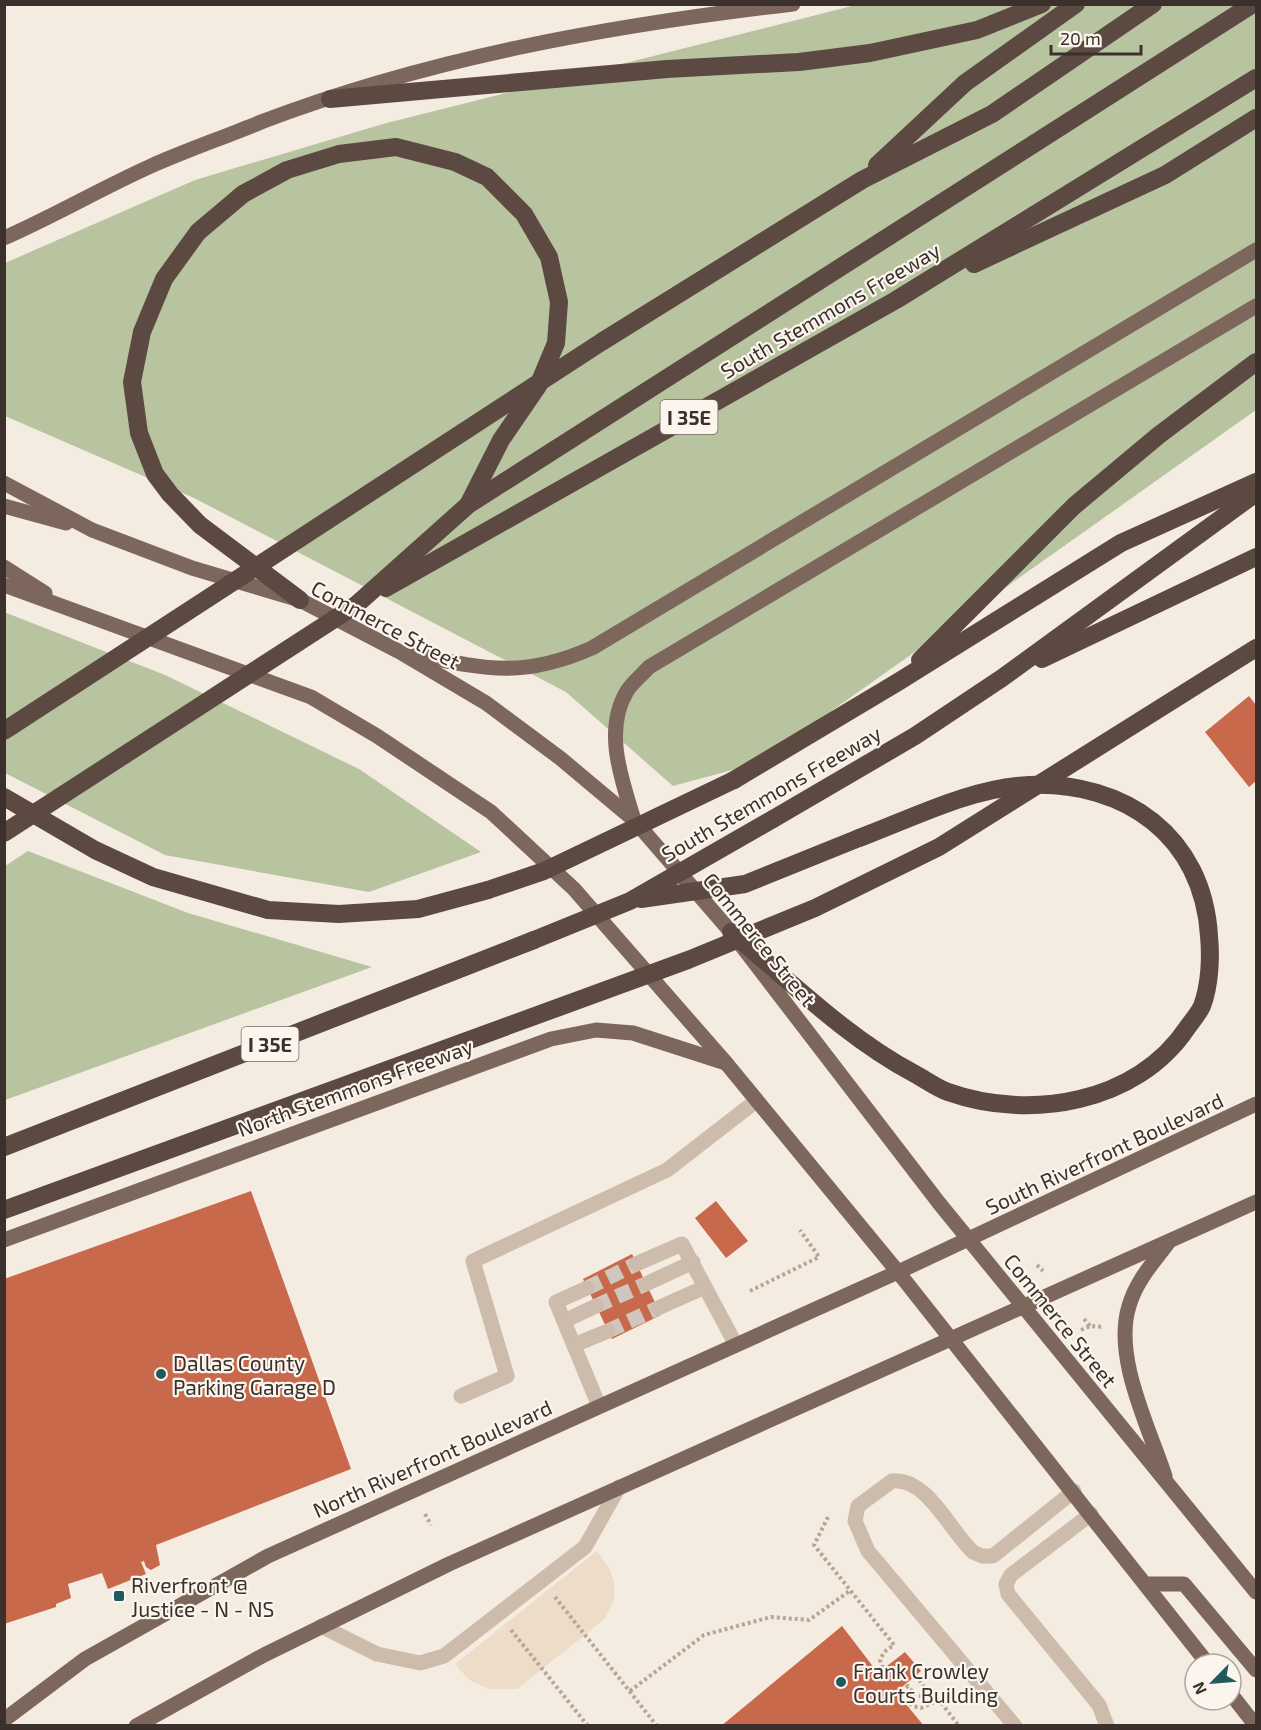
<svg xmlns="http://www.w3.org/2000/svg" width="1261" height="1730" font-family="'Exo 2',sans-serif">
<rect width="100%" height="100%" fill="#f4ebe1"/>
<g fill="#b8c4a0">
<path d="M 856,5 L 1256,5 L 1256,410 L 758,763 L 673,786 L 566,692 L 194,498 L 5,416 L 5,263 L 195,180 L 383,124 Z"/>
<path d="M 4,612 L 165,675 L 359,769 L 481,852 L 369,892 L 165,855 L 5,773 Z"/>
<path d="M 28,851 L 188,913 L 372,967 L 5,1100 L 5,866 Z"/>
</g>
<path fill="#ecdcc8" d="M 597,1551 L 609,1568 L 614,1581 L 614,1599 L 605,1618 L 585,1635 L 517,1689 L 489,1689 L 471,1681 L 459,1669 L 455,1664 Z"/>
<g fill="#c8694b">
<path d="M 1249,696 L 1256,705 L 1256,781 L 1249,787 L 1205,732 Z"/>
<path d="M 251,1191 L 351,1469 L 156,1545 L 160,1565 L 151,1570 L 146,1567 L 144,1561 L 141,1562 L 146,1574 L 108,1589 L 102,1573 L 68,1584 L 71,1598 L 56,1604 L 56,1607 L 4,1624 L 4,1279 Z"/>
<path d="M 716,1201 L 748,1241 L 726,1258 L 695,1218 Z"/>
<path d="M 632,1254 L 661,1315 L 612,1339 L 583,1279 Z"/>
<path d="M 842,1626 L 878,1673 L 905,1652 L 921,1671 L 896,1692 L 924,1726 L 721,1726 Z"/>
</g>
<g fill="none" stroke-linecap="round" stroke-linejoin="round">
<g stroke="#cfc6bd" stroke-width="15" stroke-dasharray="15 8" stroke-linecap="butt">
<path d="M 587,1288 L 636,1264"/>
<path d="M 596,1306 L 646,1284"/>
<path d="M 608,1331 L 658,1308"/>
</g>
<g stroke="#b9a596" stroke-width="4" stroke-dasharray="3 3" stroke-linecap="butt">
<path d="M 1037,1265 L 1043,1271"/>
<path d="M 750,1291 L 819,1257 L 800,1230"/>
<path d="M 1084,1319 L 1090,1326"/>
<path d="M 1081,1330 L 1090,1326 L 1104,1327"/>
<path d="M 425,1514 L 431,1525"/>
<path d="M 828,1517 L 814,1545 L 894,1645 L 884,1652 L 880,1660 L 883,1669"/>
<path d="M 555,1597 L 657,1726"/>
<path d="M 511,1630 L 588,1726"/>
<path d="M 899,1689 L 912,1706 L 921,1708 L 939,1700 L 959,1726"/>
<path d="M 630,1691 L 704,1635 L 771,1617 L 809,1620 L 851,1590"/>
<path d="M 901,1691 L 908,1686 L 915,1695 L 925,1697 L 928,1693 L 916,1675"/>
</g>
<g stroke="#cdbbac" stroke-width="15">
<path d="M 636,1264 L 682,1244 L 736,1345"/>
<path d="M 646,1284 L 693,1262"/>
<path d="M 587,1288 L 556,1302 L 599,1406"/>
<path d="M 658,1308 L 705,1287"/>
<path d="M 564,1321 L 596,1306"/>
<path d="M 574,1345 L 608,1331"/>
<path d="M 461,1396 L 507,1376 L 473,1261 L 667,1170 L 756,1101"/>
<path d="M 1091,1514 L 1011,1575 L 1006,1584 L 1008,1594 L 1099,1705 L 1107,1726"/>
<path d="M 321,1626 L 377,1654 L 420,1663 L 444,1656 L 585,1547 L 619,1487"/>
<path d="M 1015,1726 L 868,1551 L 855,1521 L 858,1506 L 892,1481 C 927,1477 950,1531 973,1552 L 982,1556 L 993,1556 L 1074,1491"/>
</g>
<g stroke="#7d675c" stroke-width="15">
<path d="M 4,238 C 54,216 102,188 151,166 C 187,150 225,137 261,122 C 431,57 613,25 793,4"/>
<path d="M 4,483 L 92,530 L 192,568 L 300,600 L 400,652 L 486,703 L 560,758 L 634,820 L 731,932 L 939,1203 L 1256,1592"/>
<path d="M 4,506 L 66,523"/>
<path d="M 4,567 L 45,593"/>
<path d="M 4,585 L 311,697 L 377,736 L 491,812 L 574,889 L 726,1063 L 898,1272 L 1208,1664"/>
<path d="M 412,654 C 484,669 522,679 592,648 L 1256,250"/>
<path d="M 634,820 C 622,780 603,731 627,691 C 632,683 642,675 649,667 L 1256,306"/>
<path d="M 4,1240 L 551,1039 L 596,1030 L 633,1033 L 726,1063"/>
<path d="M 1165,1476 C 1149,1427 1113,1357 1129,1306 C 1136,1281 1153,1263 1168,1243"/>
<path d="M 1145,1584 L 1184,1584 L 1256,1670"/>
<path d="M 1231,1694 L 1256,1726"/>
<path d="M 4,1720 L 85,1659 L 268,1556 L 898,1272 L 1256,1104"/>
<path d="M 136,1726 L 264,1655 L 449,1564 L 1256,1202"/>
</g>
<g stroke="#5c4a42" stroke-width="18">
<path d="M 330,99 L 667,69 L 799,62 L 870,53 L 977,30 L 1042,4"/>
<path d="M 877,165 L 965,83 L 1076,4"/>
<path d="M 974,264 L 1165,175 L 1256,118"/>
<path d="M 603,341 L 862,180 L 992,114 L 1153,4"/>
<path d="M 386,588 L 896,300 L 1256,78"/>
<path d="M 300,600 L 200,525 L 170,494 L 155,474 L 139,433 L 132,382 L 142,332 L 164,279 L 198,232 L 243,194 L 287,170 L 339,154 L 396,147 L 455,162 L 487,177 L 524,214 L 549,257 L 559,302 L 556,343 L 538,386 L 501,440 L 468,505"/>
<path d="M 356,605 L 468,505 L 1253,4"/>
<path d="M 1042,659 L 1256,557"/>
<path d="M 920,660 L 1074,506 L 1159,435 L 1256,362"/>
<path d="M 734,780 L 898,682 L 1121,543 L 1256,482"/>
<path d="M 4,797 L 95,850 L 153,877 L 268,910 L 339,914 L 418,909 L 488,890"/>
<path d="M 773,819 L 915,736 L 1002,678 L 1256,493"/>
<path d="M 731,932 C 790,981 847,1038 915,1074 C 926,1080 937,1088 948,1092 C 1030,1121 1137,1103 1187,1028 C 1192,1021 1199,1013 1202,1006 C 1210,985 1211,957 1209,936 C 1203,836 1125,781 1029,785 C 970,788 913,818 859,838"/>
<path d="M 4,1147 L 534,940"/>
</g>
<g stroke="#5c4a42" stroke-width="18">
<path d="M 4,731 L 603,341"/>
<path d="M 4,833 L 356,605"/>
<path d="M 488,890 L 544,871 L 734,780"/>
<path d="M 641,899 L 745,884 L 859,838"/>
<path d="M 534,940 L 630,901 L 773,819"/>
<path d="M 4,1210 L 688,960 L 815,908 L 939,847 L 1256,648"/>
</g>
</g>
<g fill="#1f5a5e" stroke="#fbf5ee" stroke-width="2">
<circle cx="161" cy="1374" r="6"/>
<rect x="113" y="1590" width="12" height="12" rx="3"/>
<circle cx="841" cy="1682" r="6"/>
</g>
<g text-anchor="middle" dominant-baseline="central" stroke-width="4.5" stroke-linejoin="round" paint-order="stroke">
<g fill="#fbf5ee" stroke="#756b66" stroke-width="1.5">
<rect x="660.5" y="400" width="57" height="34" rx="4.5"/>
<rect x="241.5" y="1027" width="57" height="34" rx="4.5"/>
</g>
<g font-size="20" font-weight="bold" fill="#3b302b">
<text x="689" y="417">I 35E</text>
<text x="270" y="1044">I 35E</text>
</g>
<g font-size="21" fill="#3b302b" stroke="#fbf5ee">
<text transform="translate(830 310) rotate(-30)">South Stemmons Freeway</text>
<text transform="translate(386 624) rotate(28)">Commerce Street</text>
<text transform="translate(771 793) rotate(-30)">South Stemmons Freeway</text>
<text transform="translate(760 939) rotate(51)">Commerce Street</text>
<text transform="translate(355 1087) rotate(-20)">North Stemmons Freeway</text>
<text transform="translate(1104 1153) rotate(-25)">South Riverfront Boulevard</text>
<text transform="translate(1061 1320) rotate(51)">Commerce Street</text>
<text transform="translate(432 1458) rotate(-24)">North Riverfront Boulevard</text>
</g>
<g font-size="21" fill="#3b302b" stroke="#fbf5ee" text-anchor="start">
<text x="173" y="1362">Dallas County<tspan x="173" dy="24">Parking Garage D</tspan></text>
<text x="131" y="1584">Riverfront @<tspan x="131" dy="24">Justice - N - NS</tspan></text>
<text x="853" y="1670">Frank Crowley<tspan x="853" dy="24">Courts Building</tspan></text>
</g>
</g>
<rect width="1261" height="1730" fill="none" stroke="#3b302b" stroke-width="12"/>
<g transform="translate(1213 1682) rotate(245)"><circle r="28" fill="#fbf5ee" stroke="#aea6a0" stroke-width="1.5"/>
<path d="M0-4.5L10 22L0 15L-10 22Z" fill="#1f5a5e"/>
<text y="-9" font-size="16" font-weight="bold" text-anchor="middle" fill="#3b302b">N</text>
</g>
<path d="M1051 45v9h90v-9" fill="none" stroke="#3b302b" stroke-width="3"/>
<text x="1060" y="45" font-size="18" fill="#3b302b" stroke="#fbf5ee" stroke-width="4.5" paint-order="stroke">20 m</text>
</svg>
